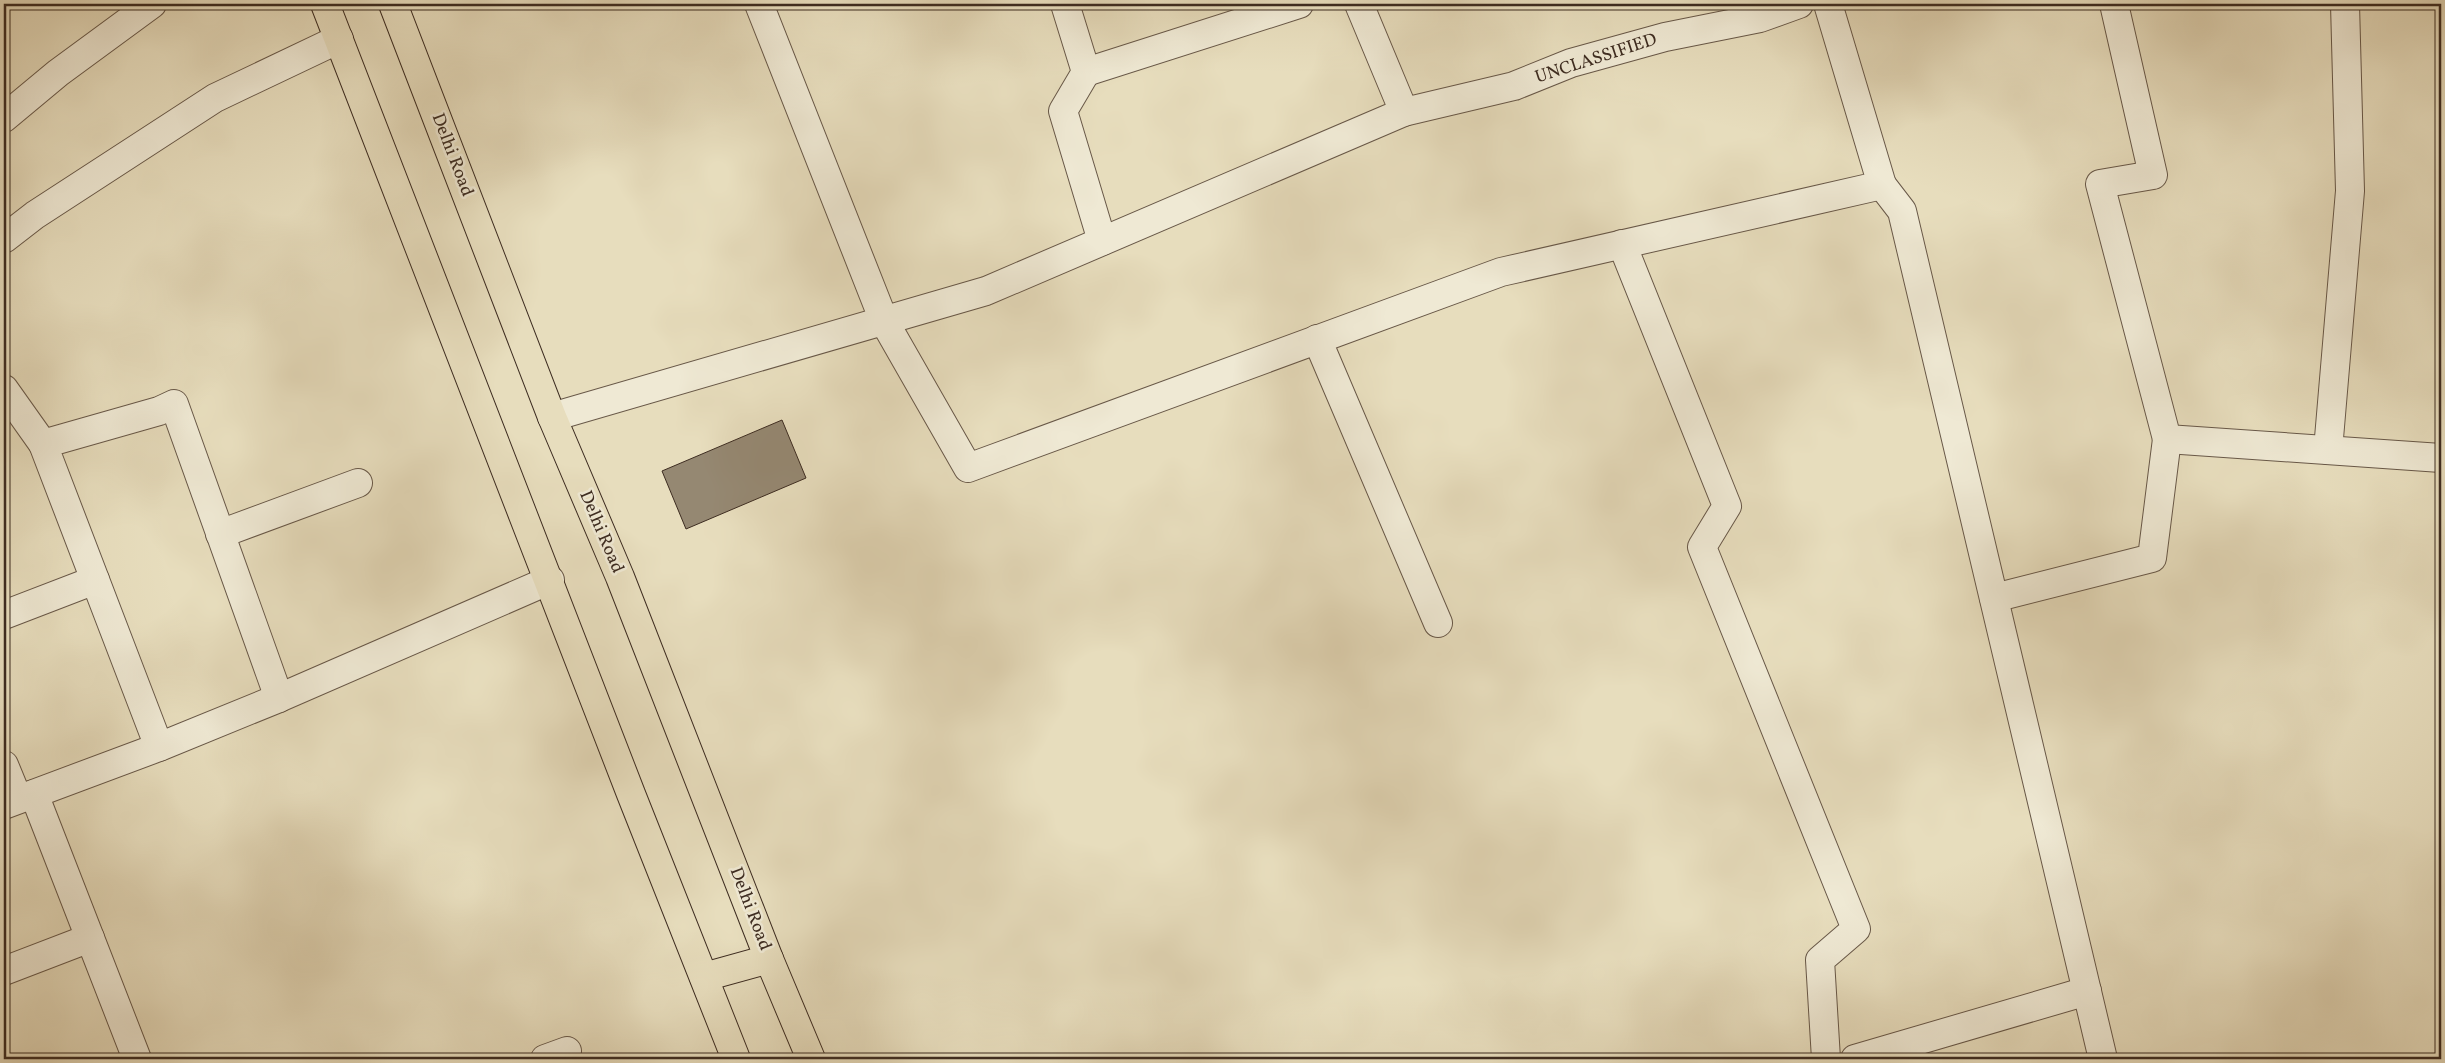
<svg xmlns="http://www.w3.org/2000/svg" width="2445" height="1063" font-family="Vollkorn,serif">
<rect width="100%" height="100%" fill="#e7ddbd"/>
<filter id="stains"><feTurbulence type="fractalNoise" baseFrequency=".004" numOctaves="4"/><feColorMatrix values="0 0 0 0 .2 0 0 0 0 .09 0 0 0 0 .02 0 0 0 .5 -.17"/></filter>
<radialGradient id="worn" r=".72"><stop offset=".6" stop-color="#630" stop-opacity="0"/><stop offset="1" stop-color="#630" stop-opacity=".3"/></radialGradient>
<path fill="#958872" stroke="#3d2c21" d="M 782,420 L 806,478 L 686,529 L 662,471 Z"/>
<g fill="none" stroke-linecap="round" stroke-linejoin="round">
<g stroke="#685848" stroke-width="30">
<g id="street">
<path d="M 759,4 L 884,321 L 968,468 L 1501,272 L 1882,185 L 1828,4"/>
<path d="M 1065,4 L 1086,72 L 1063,111 L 1102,241"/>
<path d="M 2114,4 L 2153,175 L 2100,184 L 2167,439 L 2441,458"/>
<path d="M 1086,72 L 1299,4"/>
<path d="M 1404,112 L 1514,86 L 1571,63 L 1665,37 L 1760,18 L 1799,4"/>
<path d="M 4,118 L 58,73 L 152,4"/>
<path d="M 1882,185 L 1902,211 L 2103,1059"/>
<path d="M 4,239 L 35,215 L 215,98 L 339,39"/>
<path d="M 1622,244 L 1727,506 L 1702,547 L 1856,929 L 1820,960 L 1826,1059"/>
<path d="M 1317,339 L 1438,623"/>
<path d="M 4,389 L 43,444"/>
<path d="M 552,417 L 986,291 L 1404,112 L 1359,4"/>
<path d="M 2328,450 L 2350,191 L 2345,4"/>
<path d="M 220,534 L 358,483"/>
<path d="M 1994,598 L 2152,558 L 2167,439"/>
<path d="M 4,615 L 95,580"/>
<path d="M 159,747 L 43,444 L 159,411 L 174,404 L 279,698"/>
<path d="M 4,765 L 18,799"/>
<path d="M 34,794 L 137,1059"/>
<path d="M 4,805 L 159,747 L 279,698 L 550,580"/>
<path d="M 4,971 L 90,938"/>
<path d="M 545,1059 L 567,1051"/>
<path d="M 1855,1059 L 2087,991"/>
</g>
</g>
<g stroke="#3d2c21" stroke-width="30">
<g id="primary">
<path d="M 325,4 L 631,794 L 736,1059"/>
<path d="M 393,4 L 552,417 L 620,577 L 769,959 L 811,1059"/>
<path d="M 704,977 L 769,959"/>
</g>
</g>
<use href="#street" stroke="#efe9d4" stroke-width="28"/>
<use href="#primary" stroke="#e7ddbd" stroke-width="28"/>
</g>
<g text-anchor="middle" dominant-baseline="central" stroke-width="5" stroke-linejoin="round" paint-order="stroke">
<g font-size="18" fill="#3d2c21" stroke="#efe9d4">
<text transform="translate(1596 59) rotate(-18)">UNCLASSIFIED</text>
<text transform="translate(452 155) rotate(69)">Delhi Road</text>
<text transform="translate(601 532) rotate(67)">Delhi Road</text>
<text transform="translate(750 909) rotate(69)">Delhi Road</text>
</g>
</g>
<rect width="2445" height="1063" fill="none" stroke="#e7ddbd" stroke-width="20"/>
<rect x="5" y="5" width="2435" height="1053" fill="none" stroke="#3d2c21" stroke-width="2.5"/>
<rect x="10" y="10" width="2425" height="1043" fill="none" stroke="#3d2c21"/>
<rect width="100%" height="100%" filter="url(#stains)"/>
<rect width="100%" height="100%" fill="url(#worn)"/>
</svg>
